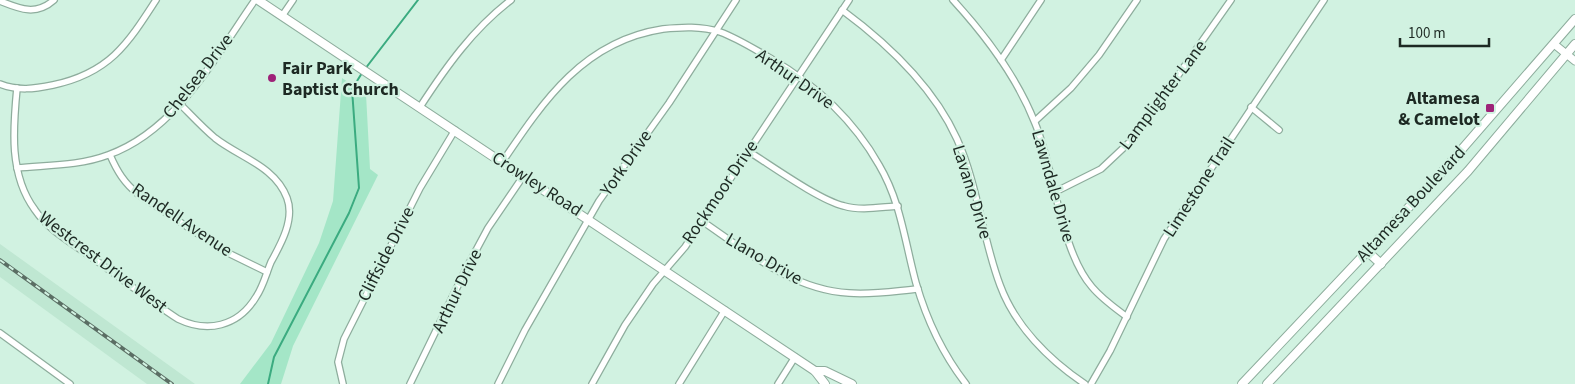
<svg xmlns="http://www.w3.org/2000/svg" width="1575" height="384" font-family="'Source Sans 3',sans-serif">
<rect width="100%" height="100%" fill="#d1f2e1"/>
<path fill="#bfe7d2" d="M 0,244 L 195,384 L 147,384 L 0,277 Z"/>
<path fill="#a4e6c7" d="M 342,78 L 366,94 L 370,169 L 378,175 L 293,346 L 281,384 L 240,384 L 271,343 L 319,243 L 333,201 Z"/>
<g fill="none" stroke-linecap="round" stroke-linejoin="round">
<g stroke="#3bab80" stroke-width="2">
<path d="M 365,69 L 418,0"/>
<path d="M 268,384 L 274,357 L 349,213 L 359,188 L 352,89 L 362,73"/>
</g>
<g stroke="#8ead9d" stroke-width="8">
<g id="minor">
<path d="M 953,0 C 986,36 1017,77 1035,123 C 1055,171 1060,250 1092,287 C 1102,299 1115,308 1127,317"/>
<path d="M 0,1 C 20,9 36,16 54,0"/>
<path d="M 842,10 C 888,44 933,86 957,139 C 978,186 982,237 1000,285 C 1015,326 1049,360 1085,384"/>
<path d="M 282,16 L 293,0"/>
<path d="M 1001,60 L 1041,0"/>
<path d="M 0,84 C 18,91 34,89 53,85 C 109,73 127,45 156,0"/>
<path d="M 17,88 C 13,129 9,175 35,210 C 49,231 74,244 94,259 C 122,279 149,300 178,319 C 207,333 238,327 256,297 C 263,287 266,274 271,262 C 281,244 295,219 287,198 C 275,166 239,157 215,138 C 203,128 191,115 180,104"/>
<path d="M 420,107 C 446,67 473,29 511,0"/>
<path d="M 1251,107 L 1279,130"/>
<path d="M 1035,121 L 1071,88 L 1099,55 L 1137,0"/>
<path d="M 748,151 C 772,166 819,200 844,206 C 861,211 881,207 898,206"/>
<path d="M 110,155 C 117,171 124,183 139,195 L 224,251 L 267,272"/>
<path d="M 503,161 C 544,100 584,41 663,29 C 682,27 701,26 720,32 C 737,38 754,49 770,58 C 816,85 853,119 879,165 C 901,202 905,243 916,283 C 927,321 942,353 966,384"/>
<path d="M 17,168 C 47,165 79,166 108,155 C 176,131 216,56 255,0"/>
<path d="M 1057,191 L 1101,169 L 1134,138 L 1231,0"/>
<path d="M 702,221 C 746,251 793,290 849,293 C 872,295 895,291 918,289"/>
<path d="M 0,333 L 70,384"/>
<path d="M 343,384 L 338,362 L 344,339 L 420,188 L 455,130"/>
<path d="M 410,384 L 466,269 L 488,228 L 524,175"/>
<path d="M 498,384 L 525,330 L 599,201 L 669,103 L 736,0"/>
<path d="M 592,384 L 625,325 L 653,284 L 685,247 L 849,0"/>
<path d="M 679,384 L 725,310"/>
<path d="M 778,384 L 795,357"/>
<path d="M 1091,384 L 1110,351 L 1164,239 L 1324,0"/>
</g>
</g>
<g stroke="#8ead9d" stroke-width="9">
<path id="tertiary" d="M 1554,44 L 1575,61"/>
</g>
<g stroke="#8ead9d" stroke-width="10">
<g id="secondary">
<path d="M 258,0 L 815,371 L 825,384"/>
<path d="M 1367,251 L 1381,264"/>
<path d="M 815,371 L 825,371 L 852,384"/>
<path d="M 1242,384 L 1443,171 L 1575,19"/>
<path d="M 1267,384 L 1468,171 L 1575,44"/>
</g>
</g>
<use href="#minor" stroke="#fff" stroke-width="5.5"/>
<use href="#tertiary" stroke="#fff" stroke-width="7"/>
<use href="#secondary" stroke="#fff" stroke-width="8"/>
<g stroke="#5b6e64" stroke-width="4">
<path id="rail" d="M 0,260 L 172,384"/>
</g>
<use href="#rail" stroke="#d1f2e1" stroke-width="2" stroke-dasharray="5.5" stroke-linecap="butt"/>
</g>
<g fill="#9e2278" stroke="#d1f2e1" stroke-width="2">
<circle cx="272" cy="78" r="5"/>
<rect x="1485" y="103" width="10" height="10" rx="2.5"/>
</g>
<g text-anchor="middle" dominant-baseline="central" stroke-width="4.5" stroke-linejoin="round" paint-order="stroke">
<g font-size="18" font-weight="bold" fill="#1d2923" stroke="#d1f2e1" text-anchor="start">
<text x="282" y="68">Fair Park<tspan x="282" dy="21">Baptist Church</tspan></text>
<text x="1480" y="98" text-anchor="end">Altamesa<tspan x="1480" dy="21">&amp; Camelot</tspan></text>
</g>
<g font-size="18" fill="#1d2923" stroke="#d1f2e1">
<text transform="translate(198 76) rotate(-52)">Chelsea Drive</text>
<text transform="translate(795 79) rotate(35)">Arthur Drive</text>
<text transform="translate(1163 95) rotate(-53)">Lamplighter Lane</text>
<text transform="translate(626 163) rotate(-55)">York Drive</text>
<text transform="translate(537 184) rotate(33)">Crowley Road</text>
<text transform="translate(1053 186) rotate(74)">Lawndale Drive</text>
<text transform="translate(1199 187) rotate(-57)">Limestone Trail</text>
<text transform="translate(720 192) rotate(-56)">Rockmoor Drive</text>
<text transform="translate(972 192) rotate(73)">Lavano Drive</text>
<text transform="translate(1411 204) rotate(-47)">Altamesa Boulevard</text>
<text transform="translate(182 220) rotate(34)">Randell Avenue</text>
<text transform="translate(386 254) rotate(-63)">Cliffside Drive</text>
<text transform="translate(764 259) rotate(30)">Llano Drive</text>
<text transform="translate(103 262) rotate(37)">Westcrest Drive West</text>
<text transform="translate(457 291) rotate(-64)">Arthur Drive</text>
</g>
</g>
<path d="M1400 38v8h89v-8" fill="none" stroke="#1d2923" stroke-width="2.5"/>
<text x="1408" y="38" font-size="15" fill="#1d2923" stroke="#d1f2e1" stroke-width="4" paint-order="stroke">100 m</text>
</svg>
